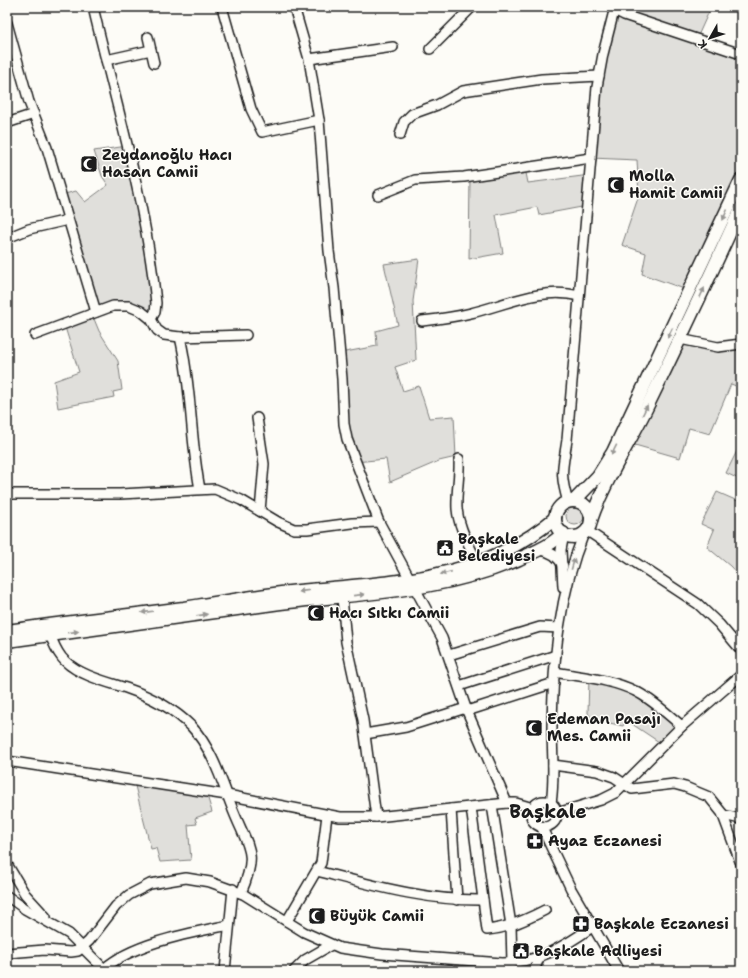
<svg xmlns="http://www.w3.org/2000/svg" width="748" height="978" font-family="'Shantell Sans',sans-serif">
<rect width="100%" height="100%" fill="#fdfcf7"/>
<filter id="ink" filterUnits="userSpaceOnUse"><feTurbulence type="fractalNoise" baseFrequency=".025" numOctaves="2"/><feDisplacementMap in="SourceGraphic" scale="8" xChannelSelector="R" yChannelSelector="G"/><feConvolveMatrix kernelMatrix="1 2 1 2 8 2 1 2 1" color-interpolation-filters="sRGB"/></filter>
<g filter="url(#ink)">
<g fill="#e0dfdb" stroke="#7e7e7c">
<path d="M 615,7 L 711,7 L 697,38 L 741,54 L 741,180 L 690,291 L 642,274 L 646,253 L 622,245 L 639,195 L 637,160 L 591,158 L 597,87 Z"/>
<path d="M 127,146 L 142,213 L 153,315 L 135,308 L 96,312 L 61,195 L 76,191 L 85,202 L 108,185 L 102,176 L 94,151 Z"/>
<path d="M 525,168 L 528,183 L 590,175 L 587,206 L 539,215 L 537,207 L 496,215 L 503,253 L 469,259 L 470,177 Z"/>
<path d="M 419,259 L 413,301 L 416,360 L 395,367 L 403,391 L 419,386 L 429,418 L 454,416 L 456,457 L 439,461 L 390,482 L 386,459 L 355,462 L 347,439 L 340,353 L 377,346 L 376,331 L 398,325 L 384,264 Z"/>
<path d="M 92,314 L 99,331 L 118,361 L 122,390 L 113,392 L 114,397 L 58,408 L 54,381 L 79,372 L 64,324 Z"/>
<path d="M 680,339 L 692,343 L 741,344 L 741,388 L 731,384 L 710,434 L 689,428 L 680,458 L 628,443 Z"/>
<path d="M 741,443 L 741,480 L 726,473 Z"/>
<path d="M 717,492 L 740,502 L 741,500 L 741,578 L 730,566 L 707,547 L 714,530 L 701,524 Z"/>
<circle cx="575" cy="516" r="9"/>
<path d="M 589,678 L 617,684 L 682,726 L 662,744 L 626,720 L 623,726 L 592,719 L 588,713 Z"/>
<path d="M 134,782 L 206,792 L 212,812 L 195,818 L 197,824 L 188,825 L 191,860 L 160,862 L 156,848 L 151,849 Z"/>
</g>
<g fill="none" stroke-linecap="round" stroke-linejoin="round">
<g stroke="#1c1c1c" stroke-width="12">
<g id="minor">
<path d="M 93,7 C 116,105 146,202 156,303 L 155,312 L 151,319"/>
<path d="M 222,7 L 251,109 L 262,132 L 319,120"/>
<path d="M 294,7 L 309,59 L 319,120 L 329,251 L 334,288 L 342,379 L 344,424 L 347,439 L 379,522 L 442,638 L 467,711 L 507,803"/>
<path d="M 613,7 L 614,10 L 624,15 L 741,54"/>
<path d="M 7,23 L 29,102 L 47,148 L 96,312"/>
<path d="M 148,37 L 154,63"/>
<path d="M 430,49 L 472,7"/>
<path d="M 309,59 L 393,47"/>
<path d="M 106,60 L 151,50"/>
<path d="M 7,123 L 34,114"/>
<path d="M 400,135 L 404,122 L 412,114 L 437,105 L 463,91 L 542,79 L 599,76"/>
<path d="M 378,195 L 415,180 L 464,177 L 591,158"/>
<path d="M 7,238 L 29,229 L 68,220"/>
<path d="M 422,321 C 439,319 455,317 471,313 C 505,305 543,286 579,296"/>
<path d="M 35,335 L 113,306 L 129,306 L 141,311 L 151,319 L 157,330 L 164,335 L 180,337 L 246,335"/>
<path d="M 180,337 C 192,387 190,439 200,489"/>
<path d="M 680,339 L 718,347 L 741,344"/>
<path d="M 257,418 L 264,464 L 260,511"/>
<path d="M 459,459 C 460,476 456,492 457,509 C 459,530 471,547 479,567"/>
<path d="M 7,494 L 120,494 L 215,489 L 241,500 L 278,522 L 294,529 L 307,529 L 352,523 L 379,522"/>
<path d="M 568,502 C 559,472 563,468 567,440 L 597,87 L 603,54 L 615,7"/>
<path d="M 586,530 L 698,604 L 719,624 L 741,650"/>
<path d="M 539,550 C 550,551 558,556 563,566"/>
<path d="M 563,587 L 561,550 L 564,534"/>
<path d="M 342,597 L 346,642 L 363,720 L 376,817"/>
<path d="M 50,635 C 54,644 57,654 65,661 C 79,675 107,682 126,688 C 149,696 173,708 191,726 C 212,748 222,782 233,810 C 248,848 259,852 241,893"/>
<path d="M 449,655 L 540,627 L 559,628"/>
<path d="M 555,672 C 581,677 611,679 635,691 C 652,699 667,714 682,726"/>
<path d="M 459,686 L 556,655"/>
<path d="M 467,711 L 554,683"/>
<path d="M 365,734 L 406,727 L 466,708"/>
<path d="M 7,761 L 227,795 L 340,817 L 376,817 L 507,803 L 516,803 L 533,808"/>
<path d="M 553,765 L 597,771 L 614,777 L 632,789 L 674,784 L 685,787 L 709,797 L 722,813 L 741,864"/>
<circle cx="544" cy="814" r="13"/>
<path d="M 551,803 C 555,778 552,752 552,727 C 553,661 559,594 584,533"/>
<path d="M 492,805 L 511,925 L 512,963"/>
<path d="M 471,807 L 487,930 C 508,928 526,920 545,910"/>
<path d="M 451,809 L 457,900"/>
<path d="M 557,813 L 601,800 L 615,793 L 682,726 L 741,675"/>
<path d="M 723,815 L 741,819"/>
<path d="M 541,826 L 571,889 L 619,971"/>
<path d="M 7,864 L 25,894 L 46,917"/>
<path d="M 317,871 C 372,885 426,901 483,900"/>
<path d="M 7,896 L 25,909 L 69,934 L 106,971"/>
<path d="M 287,921 L 321,863 L 327,815"/>
<path d="M 7,953 L 45,950 L 71,952 L 78,951 L 89,941 L 116,906 L 129,895 L 150,884 L 186,878 L 210,882 L 243,894 L 304,932 L 340,948 L 382,954 L 502,963 C 537,963 564,947 592,927"/>
<path d="M 104,969 C 133,943 191,933 229,925"/>
<path d="M 225,971 L 233,889"/>
<path d="M 294,971 L 305,960 L 331,945"/>
<path d="M 534,971 L 539,958"/>
</g>
</g>
<g stroke="#1c1c1c" stroke-width="15">
<g id="major">
<path d="M 574,501 L 598,476 L 613,452 L 741,180"/>
<circle cx="573" cy="519" r="18"/>
<path d="M 591,520 C 604,482 627,447 645,411 C 678,344 710,276 741,208"/>
<path d="M 7,631 C 66,622 125,616 184,608 C 214,603 244,598 274,594 C 376,581 472,588 555,518"/>
<path d="M 7,641 C 96,629 185,617 273,604 C 357,593 441,593 519,559 C 534,552 551,546 563,533"/>
</g>
</g>
<use href="#minor" stroke="#fdfcf7" stroke-width="9"/>
<use href="#major" stroke="#fdfcf7" stroke-width="12"/>
</g>
<defs><path id="oneway-solid" d="M-6-.8H1V-3.2L6.5 0L1 3.2V.8H-6Z"/></defs>
<g fill="#989794">
<use href="#oneway-solid" transform="translate(725 215) rotate(114)"/>
<use href="#oneway-solid" transform="translate(702 293) rotate(-65)"/>
<use href="#oneway-solid" transform="translate(670 333) rotate(116)"/>
<use href="#oneway-solid" transform="translate(645 410) rotate(-64)"/>
<use href="#oneway-solid" transform="translate(614 450) rotate(117)"/>
<use href="#oneway-solid" transform="translate(573 564) rotate(-74)"/>
<use href="#oneway-solid" transform="translate(446 573) rotate(167)"/>
<use href="#oneway-solid" transform="translate(304 591) rotate(173)"/>
<use href="#oneway-solid" transform="translate(359 595) rotate(-6)"/>
<use href="#oneway-solid" transform="translate(147 612) rotate(173)"/>
<use href="#oneway-solid" transform="translate(202 615) rotate(-8)"/>
<use href="#oneway-solid" transform="translate(73 632) rotate(-7)"/>
</g>
</g>
<defs>
<g id="mosque-square" transform="scale(0.9)"><rect x="-9" y="-9" width="18" height="18" rx="4" fill="#1c1c1c" stroke="#fdfcf7"/><path d="M3.5-4.9A6 6 0 1 0 3.5 4.9A5 5 0 1 1 3.5-4.9Z" fill="#fff"/></g>
<g id="civic-square" transform="scale(0.9)"><rect x="-9" y="-9" width="18" height="18" rx="4" fill="#1c1c1c" stroke="#fdfcf7"/><path d="M-.6-6.5H3V-4.5H.6V-3L4-1V1h2V6H-6V1h2V-1L-.6-3ZM-1.2 2.5V6h2.4V2.5Z" fill="#fff"/></g>
<g id="pharmacy-square" transform="scale(0.9)"><rect x="-9" y="-9" width="18" height="18" rx="4" fill="#1c1c1c" stroke="#fdfcf7"/><path d="M-2-6h4v4h4v4h-4v4h-4v-4h-4v-4h4Z" fill="#fff"/></g>
</defs>
<g fill-rule="evenodd">
<use href="#mosque-square" x="89" y="164"/>
<use href="#mosque-square" x="616" y="185"/>
<use href="#civic-square" x="445" y="548"/>
<use href="#mosque-square" x="316" y="613"/>
<use href="#mosque-square" x="534" y="728"/>
<use href="#pharmacy-square" x="535" y="841"/>
<use href="#mosque-square" x="317" y="916"/>
<use href="#pharmacy-square" x="581" y="924"/>
<use href="#civic-square" x="521" y="951"/>
</g>
<g text-anchor="middle" dominant-baseline="central" stroke-width="3" stroke-linejoin="round" paint-order="stroke">
<g font-size="15" font-weight="bold" fill="#1c1c1c" stroke="#fdfcf7" text-anchor="start">
<text x="102" y="155">Zeydanoğlu Hacı<tspan x="102" dy="17">Hasan Camii</tspan></text>
<text x="629" y="176">Molla<tspan x="629" dy="17">Hamit Camii</tspan></text>
<text x="458" y="539">Başkale<tspan x="458" dy="17">Belediyesi</tspan></text>
<text x="329" y="613">Hacı Sıtkı Camii</text>
<text x="547" y="719">Edeman Pasajı<tspan x="547" dy="17">Mes. Camii</tspan></text>
<text x="548" y="841">Ayaz Eczanesi</text>
<text x="330" y="916">Büyük Camii</text>
<text x="594" y="924">Başkale Eczanesi</text>
<text x="534" y="951">Başkale Adliyesi</text>
</g>
<g font-size="19" font-weight="bold" fill="#1c1c1c" stroke="#fdfcf7">
<text x="548" y="811">Başkale</text>
</g>
</g>
<rect width="748" height="978" fill="none" stroke="#fdfcf7" stroke-width="24"/>
<rect x="12" y="12" width="724" height="954" fill="none" stroke="#1c1c1c" stroke-width="1.5" filter="url(#ink)"/>
<g transform="translate(710 38) rotate(231)" stroke="#fdfcf7" stroke-width="3" paint-order="stroke">
<path d="M0-3L7 15L0 10L-7 15Z" fill="#1c1c1c"/>
<text y="-6" font-size="11" font-weight="bold" text-anchor="middle" fill="#1c1c1c">K</text>
</g>
</svg>
